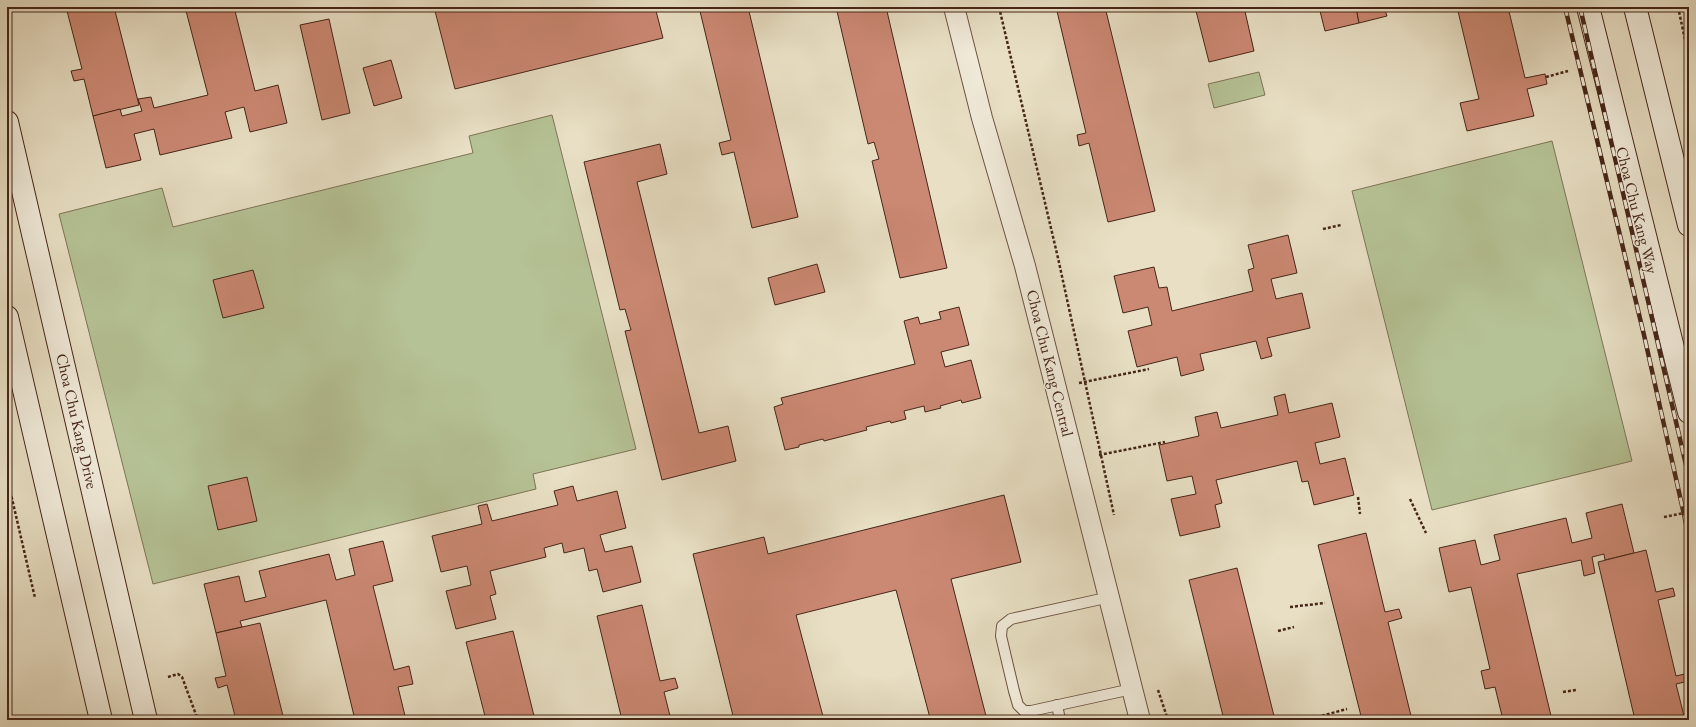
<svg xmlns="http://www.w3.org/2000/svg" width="1696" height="727" font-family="'EB Garamond',serif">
<rect width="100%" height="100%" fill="#e8dfc4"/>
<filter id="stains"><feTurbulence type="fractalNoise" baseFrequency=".005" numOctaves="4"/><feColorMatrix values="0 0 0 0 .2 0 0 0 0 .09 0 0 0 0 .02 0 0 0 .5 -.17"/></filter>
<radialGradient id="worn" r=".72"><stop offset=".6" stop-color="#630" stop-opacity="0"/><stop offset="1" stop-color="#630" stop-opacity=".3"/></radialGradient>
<g fill="#b5c295" stroke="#7e7456">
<path d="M 1259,72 L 1265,95 L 1214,108 L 1208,84 Z"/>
<path d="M 552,115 L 636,449 L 533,474 L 536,489 L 153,584 L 59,214 L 162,188 L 173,227 L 473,153 L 469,136 Z"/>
<path d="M 1552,141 L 1632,461 L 1432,510 L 1352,191 Z"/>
</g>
<g fill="#cb8873" stroke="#462618">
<path d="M 66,7 L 114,7 L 139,105 L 93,116 L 84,79 L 74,81 L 71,71 L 82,69 Z"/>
<path d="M 185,7 L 234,7 L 255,91 L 278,85 L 287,123 L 250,132 L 244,107 L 225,112 L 232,138 L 160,155 L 154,129 L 134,134 L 141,160 L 106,168 L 93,116 L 120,109 L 122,116 L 142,111 L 138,99 L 151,97 L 154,108 L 208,95 Z"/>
<path d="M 434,7 L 655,7 L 663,38 L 455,89 Z"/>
<path d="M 699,7 L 748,7 L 798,217 L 752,228 L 734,152 L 722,155 L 719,143 L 731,140 Z"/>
<path d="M 836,7 L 886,7 L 947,268 L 900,278 L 872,161 L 879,159 L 874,142 L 868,144 Z"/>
<path d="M 1056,7 L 1105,7 L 1155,211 L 1108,222 L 1089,143 L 1079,146 L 1077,135 L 1086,133 Z"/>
<path d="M 1195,7 L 1244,7 L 1254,51 L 1209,62 Z"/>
<path d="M 1319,7 L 1356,7 L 1359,23 L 1325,31 Z"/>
<path d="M 1356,7 L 1384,7 L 1387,16 L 1359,23 Z"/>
<path d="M 1457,7 L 1508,7 L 1525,78 L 1545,74 L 1547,84 L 1527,89 L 1534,116 L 1467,131 L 1460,103 L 1479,99 Z"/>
<path d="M 329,19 L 350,113 L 322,120 L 300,25 Z"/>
<path d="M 391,60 L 402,98 L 374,106 L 363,68 Z"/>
<path d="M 660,144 L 667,174 L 637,182 L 699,433 L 728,426 L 736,461 L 662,480 L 625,331 L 631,330 L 625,309 L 620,310 L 584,162 Z"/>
<path d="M 1288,235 L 1297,273 L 1271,279 L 1276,299 L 1302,293 L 1310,328 L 1267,338 L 1272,356 L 1261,359 L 1256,341 L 1200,354 L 1204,370 L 1181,376 L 1177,357 L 1137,367 L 1128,331 L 1152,325 L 1148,307 L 1123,313 L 1114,276 L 1154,267 L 1159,288 L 1167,287 L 1172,311 L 1253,291 L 1248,270 L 1254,268 L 1248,245 Z"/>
<path d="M 817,264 L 825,292 L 775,305 L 768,278 Z"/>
<path d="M 253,270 L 264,308 L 223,318 L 213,280 Z"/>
<path d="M 959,307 L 969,345 L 941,352 L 945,367 L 971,360 L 981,398 L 962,403 L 961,400 L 940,406 L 941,408 L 925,412 L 924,406 L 904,411 L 906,419 L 891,423 L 890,421 L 866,427 L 867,430 L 824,441 L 823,439 L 799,445 L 799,447 L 785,450 L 774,407 L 783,404 L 781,398 L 915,364 L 904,321 L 918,317 L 920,324 L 941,319 L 939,312 Z"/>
<path d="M 1285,394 L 1289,413 L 1332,403 L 1340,437 L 1315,443 L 1320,464 L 1345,458 L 1354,495 L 1314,505 L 1308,481 L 1302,482 L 1297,461 L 1216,480 L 1222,503 L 1215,505 L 1220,527 L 1180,536 L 1171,499 L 1196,494 L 1192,476 L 1167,481 L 1159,445 L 1199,436 L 1195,417 L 1217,412 L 1221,428 L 1278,415 L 1274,397 Z"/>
<path d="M 247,477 L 257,521 L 218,530 L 208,486 Z"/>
<path d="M 573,486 L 577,501 L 617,491 L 626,528 L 600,535 L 605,552 L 632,546 L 641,582 L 603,592 L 597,569 L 589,571 L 584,548 L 564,553 L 562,543 L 544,548 L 546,557 L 490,571 L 496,594 L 490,596 L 496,619 L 456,629 L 446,591 L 471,585 L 467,566 L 441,572 L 432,536 L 482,524 L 478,506 L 487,504 L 492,521 L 558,505 L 554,491 Z"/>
<path d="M 1004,495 L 1021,562 L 951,579 L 987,720 L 922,720 L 930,718 L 896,590 L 796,615 L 824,720 L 734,720 L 693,554 L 764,537 L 768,554 Z"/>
<path d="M 1622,504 L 1634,553 L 1605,560 L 1604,554 L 1592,557 L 1595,573 L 1584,576 L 1581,560 L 1517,574 L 1552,720 L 1503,720 L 1495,687 L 1485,689 L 1481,671 L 1490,669 L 1471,587 L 1449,592 L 1439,548 L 1475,540 L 1481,565 L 1500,560 L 1494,535 L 1566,518 L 1572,543 L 1592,538 L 1586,513 Z"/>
<path d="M 1366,533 L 1385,612 L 1399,609 L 1402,618 L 1388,622 L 1412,720 L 1362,720 L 1318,545 Z"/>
<path d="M 383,541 L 393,581 L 373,586 L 394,670 L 409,666 L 413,684 L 398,687 L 406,720 L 355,720 L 326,600 L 240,621 L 242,627 L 216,633 L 204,584 L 239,576 L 245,602 L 266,597 L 259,571 L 329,554 L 336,580 L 355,575 L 349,549 Z"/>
<path d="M 1646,550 L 1656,592 L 1673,588 L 1675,596 L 1658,600 L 1676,676 L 1689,673 L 1689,681 L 1676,684 L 1685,720 L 1635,720 L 1598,562 Z"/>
<path d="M 1237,568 L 1275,720 L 1224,720 L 1189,580 Z"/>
<path d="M 642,605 L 660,681 L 675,678 L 678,688 L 664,692 L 671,720 L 622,720 L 597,616 Z"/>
<path d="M 260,623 L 284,720 L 236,720 L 227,685 L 218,688 L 215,678 L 226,676 L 216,633 Z"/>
<path d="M 513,631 L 535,720 L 486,720 L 466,642 Z"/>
</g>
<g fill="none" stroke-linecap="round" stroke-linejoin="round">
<g stroke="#6e5443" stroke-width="12">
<g id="lane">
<path d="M 1110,597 L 1011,619 L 1002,626 L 1001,636 L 1014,691 L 1018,705 L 1024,711 L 1031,711 L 1132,689"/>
<path d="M 1057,705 L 1060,720"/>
</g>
</g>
<g stroke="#6e5443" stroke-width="22">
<path id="street" d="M 954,7 L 982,118 L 1025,266 L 1140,720"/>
</g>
<g stroke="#462618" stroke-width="24">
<g id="secondary">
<path d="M 1588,7 L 1689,412"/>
<path d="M 1635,7 L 1689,225"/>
<path d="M 7,122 L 146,720"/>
<path d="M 7,317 L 101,720"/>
</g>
</g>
<g stroke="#462618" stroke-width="2.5" stroke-dasharray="3 2" stroke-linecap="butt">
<path d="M 751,7 L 753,7"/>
<path d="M 999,7 L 1058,258 L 1114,515"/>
<path d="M 1678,7 L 1689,58"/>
<path d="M 1546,77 L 1568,71"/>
<path d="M 1323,229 L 1341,225"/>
<path d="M 1079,383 L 1149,369"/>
<path d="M 1099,455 L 1165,442"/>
<path d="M 7,477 L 35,598"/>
<path d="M 1358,497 L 1360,514"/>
<path d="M 1410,499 L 1426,533"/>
<path d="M 1664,517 L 1689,512"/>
<path d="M 1290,607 L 1325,603"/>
<path d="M 1278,631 L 1294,627"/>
<path d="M 168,677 L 178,674 L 182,677 L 198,720"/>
<path d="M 1158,690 L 1168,720"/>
<path d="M 1563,692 L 1576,690"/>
<path d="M 1317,717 L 1347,709"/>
</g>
<use href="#lane" stroke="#f0ead9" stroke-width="10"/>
<use href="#street" stroke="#f0ead9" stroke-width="20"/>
<use href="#secondary" stroke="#f0ead9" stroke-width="22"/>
<g stroke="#462618" stroke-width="4.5">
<g id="rail">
<path d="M 1565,7 L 1644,335 L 1689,537"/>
<path d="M 1580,7 L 1689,478"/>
</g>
</g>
<use href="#rail" stroke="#f0ead9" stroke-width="3" stroke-dasharray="9" stroke-linecap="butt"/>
</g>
<g text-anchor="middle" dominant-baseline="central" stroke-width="3" stroke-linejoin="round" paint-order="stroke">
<g font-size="16" fill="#462618" stroke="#f0ead9">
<text transform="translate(1637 210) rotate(76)">Choa Chu Kang Way</text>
<text transform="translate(1050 363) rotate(76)">Choa Chu Kang Central</text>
<text transform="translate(77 421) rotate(77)">Choa Chu Kang Drive</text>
</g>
</g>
<rect width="1696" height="727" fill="none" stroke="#e8dfc4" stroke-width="24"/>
<rect x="8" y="8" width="1680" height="711" fill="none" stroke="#462618" stroke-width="2"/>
<rect x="12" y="12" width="1672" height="703" fill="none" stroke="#462618"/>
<rect width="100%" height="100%" filter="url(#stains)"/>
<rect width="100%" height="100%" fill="url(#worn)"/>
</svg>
